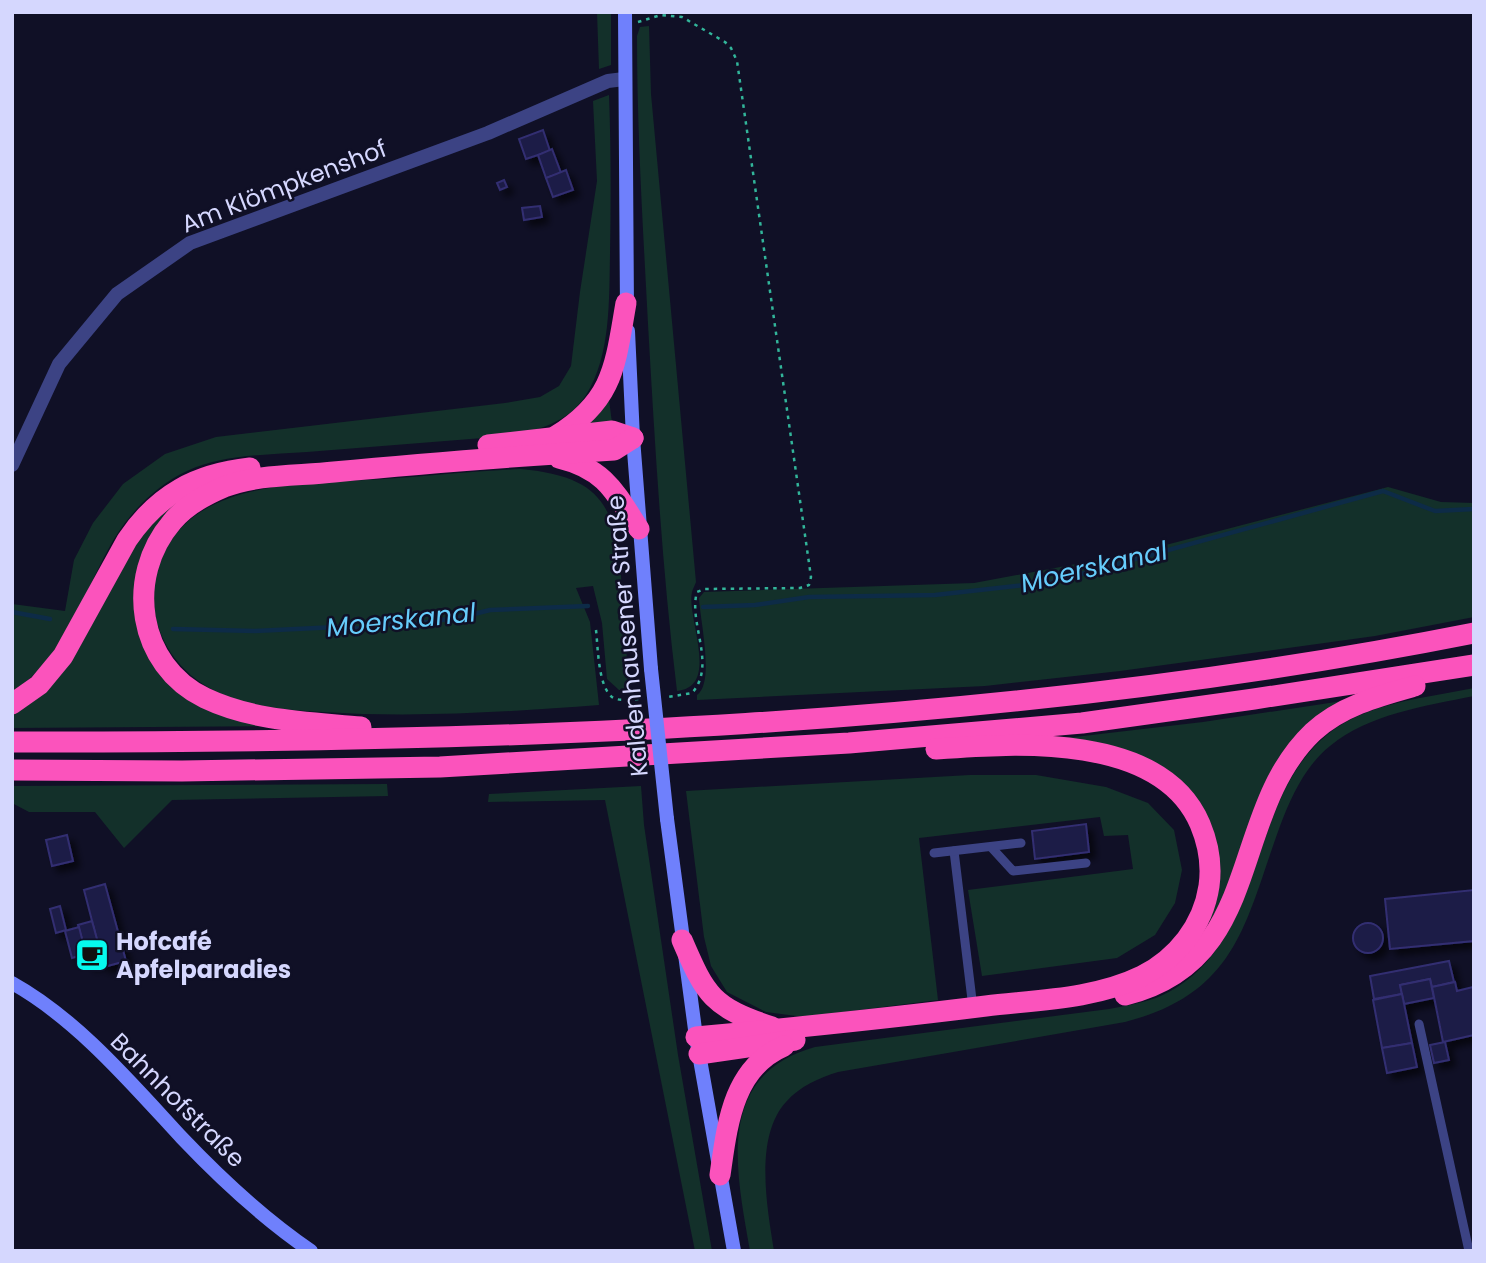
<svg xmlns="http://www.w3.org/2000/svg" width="1486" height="1263" font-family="Poppins,sans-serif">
<defs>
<filter id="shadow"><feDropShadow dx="6" dy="6" stdDeviation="3.5" flood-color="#0009"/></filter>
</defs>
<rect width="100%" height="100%" fill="#101026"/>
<g fill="#13302a">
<path d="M 597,12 L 611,12 L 611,65 L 599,69 Z"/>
<path d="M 649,26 L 651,94 L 696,582 C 695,585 693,588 692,592 C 686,617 721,687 677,691 C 662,569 655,446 648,324 C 643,228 637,132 637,36 L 640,27 Z"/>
<path d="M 609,95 C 611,148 611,201 610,255 C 609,299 611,356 586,395 C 568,423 538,430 508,436 C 441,441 374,447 307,452 C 268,455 222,454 187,471 C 157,485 131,511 114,539 C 84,590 65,659 12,692 L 12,604 L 65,611 L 74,560 L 93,523 L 123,484 L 165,454 L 216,437 L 505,403 L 540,397 L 559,386 L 571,366 L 580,292 L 597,181 L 593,101 Z"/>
<path d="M 609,400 L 612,423 L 587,425 Z"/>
<path d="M 521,469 C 606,477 616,509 622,587 C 624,621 627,656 629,690 L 619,690 L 607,679 L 602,623 L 593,586 L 576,588 L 590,622 L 599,705 C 508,712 415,718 323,712 C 292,710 259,708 229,697 C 191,683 163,654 155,614 C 150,594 155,577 162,558 C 194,477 312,484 384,479 C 429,476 475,471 521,469 Z"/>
<path d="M 1388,487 L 1441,502 L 1474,503 L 1474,617 L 1375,636 L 1120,671 L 985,686 L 697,700 L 697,695 C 715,683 700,620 699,598 L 704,592 L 974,583 L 1135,553 Z"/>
<path d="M 193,488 L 148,549 L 160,668 L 274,726 L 12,728 L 12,711 L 150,520 Z"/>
<path d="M 1474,688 L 1474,696 C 1425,706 1369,714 1330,746 C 1305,766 1291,797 1280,826 C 1245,922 1238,993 1125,1022 L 838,1072 C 819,1078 800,1086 786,1102 C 754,1137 767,1207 774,1251 L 750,1251 C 736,1170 714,1075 815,1047 L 1109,1009 C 1125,1006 1141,1003 1156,998 C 1234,966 1247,882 1275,812 C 1287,782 1303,754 1328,734 C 1368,702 1426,698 1474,688 Z"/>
<path d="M 1349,700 L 1321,719 L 1224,909 L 1128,986 L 1212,899 L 1184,790 L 1049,740 L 1203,722 Z"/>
<path d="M 970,775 L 1036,775 L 1106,787 L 1148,803 L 1174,830 L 1182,870 L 1175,903 L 1155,935 L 1117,958 L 982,976 L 968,890 L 1133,869 L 1128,835 L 1104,836 L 1100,817 L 919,838 L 938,1000 L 804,1017 L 766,1012 L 727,992 L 711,966 L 704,937 L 686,791 Z"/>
<path d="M 387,784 L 388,796 L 172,800 L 124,848 L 95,812 L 29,812 L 12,803 L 12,786 Z"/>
<path d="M 641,786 L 644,825 L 678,1055 L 712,1251 L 695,1251 L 605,800 L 488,802 L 489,794 Z"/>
</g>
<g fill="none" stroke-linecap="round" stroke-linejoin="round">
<g stroke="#0d2b47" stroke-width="4.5">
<path d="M 703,607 L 755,605 L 809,597 L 935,595 L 1052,582 L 1383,491 L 1435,511 L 1474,509"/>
<path d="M 12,612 L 50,619"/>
<path d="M 173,629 L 255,631 L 337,627 L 365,629 L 385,624 L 406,625 L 462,617 L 490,610 L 588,606"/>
</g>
</g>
<g fill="#1f1c46" stroke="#322f72" stroke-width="2" filter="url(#shadow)">
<path d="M 543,130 L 550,151 L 526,159 L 519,139 Z"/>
<path d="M 552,149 L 561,173 L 546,178 L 538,155 Z"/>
<path d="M 566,170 L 573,190 L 553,197 L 546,178 Z"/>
<path d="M 504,180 L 507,187 L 500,190 L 497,183 Z"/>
<path d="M 540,206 L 542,217 L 524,220 L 522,208 Z"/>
<path d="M 1086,824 L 1089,852 L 1035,859 L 1032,831 Z"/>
<path d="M 67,835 L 73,861 L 52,866 L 46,840 Z"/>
<path d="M 105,884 L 126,961 L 104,967 L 84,890 Z"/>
<path d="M 1474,890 L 1474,941 L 1390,949 L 1385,899 Z"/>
<path d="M 60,906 L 66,930 L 56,933 L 50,909 Z"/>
<path d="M 92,921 L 103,961 L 89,965 L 78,925 Z"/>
<circle cx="1368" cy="938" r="15"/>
<path d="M 79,927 L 86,954 L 72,958 L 65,931 Z"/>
<path d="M 1449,961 L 1454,982 L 1432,987 L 1430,979 L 1400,985 L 1402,994 L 1374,999 L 1370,976 Z"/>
<path d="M 1430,979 L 1434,998 L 1404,1004 L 1400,985 Z"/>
<path d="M 1455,982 L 1457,991 L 1473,987 L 1474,1035 L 1443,1042 L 1432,987 Z"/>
<path d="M 1402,994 L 1412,1043 L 1382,1048 L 1373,1000 Z"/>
<path d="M 1445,1042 L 1449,1060 L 1434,1063 L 1430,1045 Z"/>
<path d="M 1412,1043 L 1417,1067 L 1387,1073 L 1382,1048 Z"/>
</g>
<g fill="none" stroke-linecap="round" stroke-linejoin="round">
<g stroke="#32b59a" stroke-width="2.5" stroke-dasharray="3.5 5" stroke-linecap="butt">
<path d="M 638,22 L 661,15 L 682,17 L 725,42 L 731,48 L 737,61 L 811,577 L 809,585 L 800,588 L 705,589 L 697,592 C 688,623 717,665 692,693 L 668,697"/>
<path d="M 596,630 C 598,647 598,686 612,697 C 619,702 631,699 640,699"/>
</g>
<g stroke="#3c4384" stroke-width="9">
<path d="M 991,847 L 1013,871 L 1086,863"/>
<path d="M 954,851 L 973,1008"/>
<path d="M 934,853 L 1021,843"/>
<path d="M 1419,1024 L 1469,1251"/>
</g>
<path stroke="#3c4384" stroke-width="14" d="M 12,465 L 59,364 L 117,294 L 190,243 L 488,133 L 608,81 L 624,79"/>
<g stroke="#6f80fc" stroke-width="14">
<path d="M 625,12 L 627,311"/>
<path d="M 628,331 L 633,438 L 651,669"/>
<path d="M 667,819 L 696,1037 L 734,1251"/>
<path d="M 12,983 C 77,1019 132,1084 182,1138 C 221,1179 264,1219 311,1251"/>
</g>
<g stroke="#fb53bc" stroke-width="21">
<path d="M 556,436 C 614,400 615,366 626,303"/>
<path d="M 488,445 L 612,431 L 633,438"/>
<path d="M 559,458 C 605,469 615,492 639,529"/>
<path d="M 12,704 L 39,685 L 63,656 L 127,540 C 158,494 196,474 250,468"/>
<path d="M 361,727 C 308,722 253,721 205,698 C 137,665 125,577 172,522 C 185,506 205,495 224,487 C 257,474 299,476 334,472 C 427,463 521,456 614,450 L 633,438"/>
<path d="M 12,742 C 498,743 996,728 1474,633"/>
<path d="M 12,770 L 182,771 L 440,767 L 849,743 L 1082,723 L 1254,699 L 1474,665"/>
<path d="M 682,940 C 706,996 712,1007 772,1027"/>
<path d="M 1125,995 C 1266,960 1227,814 1313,732 C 1341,706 1379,696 1415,686"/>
<path d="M 696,1037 C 793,1028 890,1018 986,1006 C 1037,1000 1095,999 1142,976 C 1177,958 1203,926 1209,886 C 1212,865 1208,843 1200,824 C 1161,733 1017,743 936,749"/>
<path d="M 699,1054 L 795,1040"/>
<path d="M 720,1175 C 727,1127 732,1068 784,1046"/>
</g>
<path stroke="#6f80fc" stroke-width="14" d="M 651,669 L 667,819"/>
</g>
<defs>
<g id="cafe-square" transform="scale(1.75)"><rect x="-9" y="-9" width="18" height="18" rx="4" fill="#06f9ee" stroke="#101026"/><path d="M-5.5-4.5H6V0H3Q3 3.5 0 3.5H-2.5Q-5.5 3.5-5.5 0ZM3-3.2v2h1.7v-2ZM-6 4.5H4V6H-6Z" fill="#111"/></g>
</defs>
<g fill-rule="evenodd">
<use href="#cafe-square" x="92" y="955"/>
</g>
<g text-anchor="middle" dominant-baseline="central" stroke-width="5" stroke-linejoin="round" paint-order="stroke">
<g font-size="24" fill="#d5d7fe" stroke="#101026">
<text transform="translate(284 186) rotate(-21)">Am Klömpkenshof</text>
<text transform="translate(627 636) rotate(-95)">Kaldenhausener Straße</text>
<text transform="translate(178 1100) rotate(45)">Bahnhofstraße</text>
</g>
<g font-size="24" font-weight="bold" fill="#d5d7fe" stroke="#101026" text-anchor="start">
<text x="116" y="941">Hofcafé<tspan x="116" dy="28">Apfelparadies</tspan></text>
</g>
<g font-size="26" font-style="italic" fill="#66ccfb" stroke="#101026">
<text transform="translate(1094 567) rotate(-13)">Moerskanal</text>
<text transform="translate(401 620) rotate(-6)">Moerskanal</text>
</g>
</g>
<rect width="1486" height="1263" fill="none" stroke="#d5d7fe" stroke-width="28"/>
</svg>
